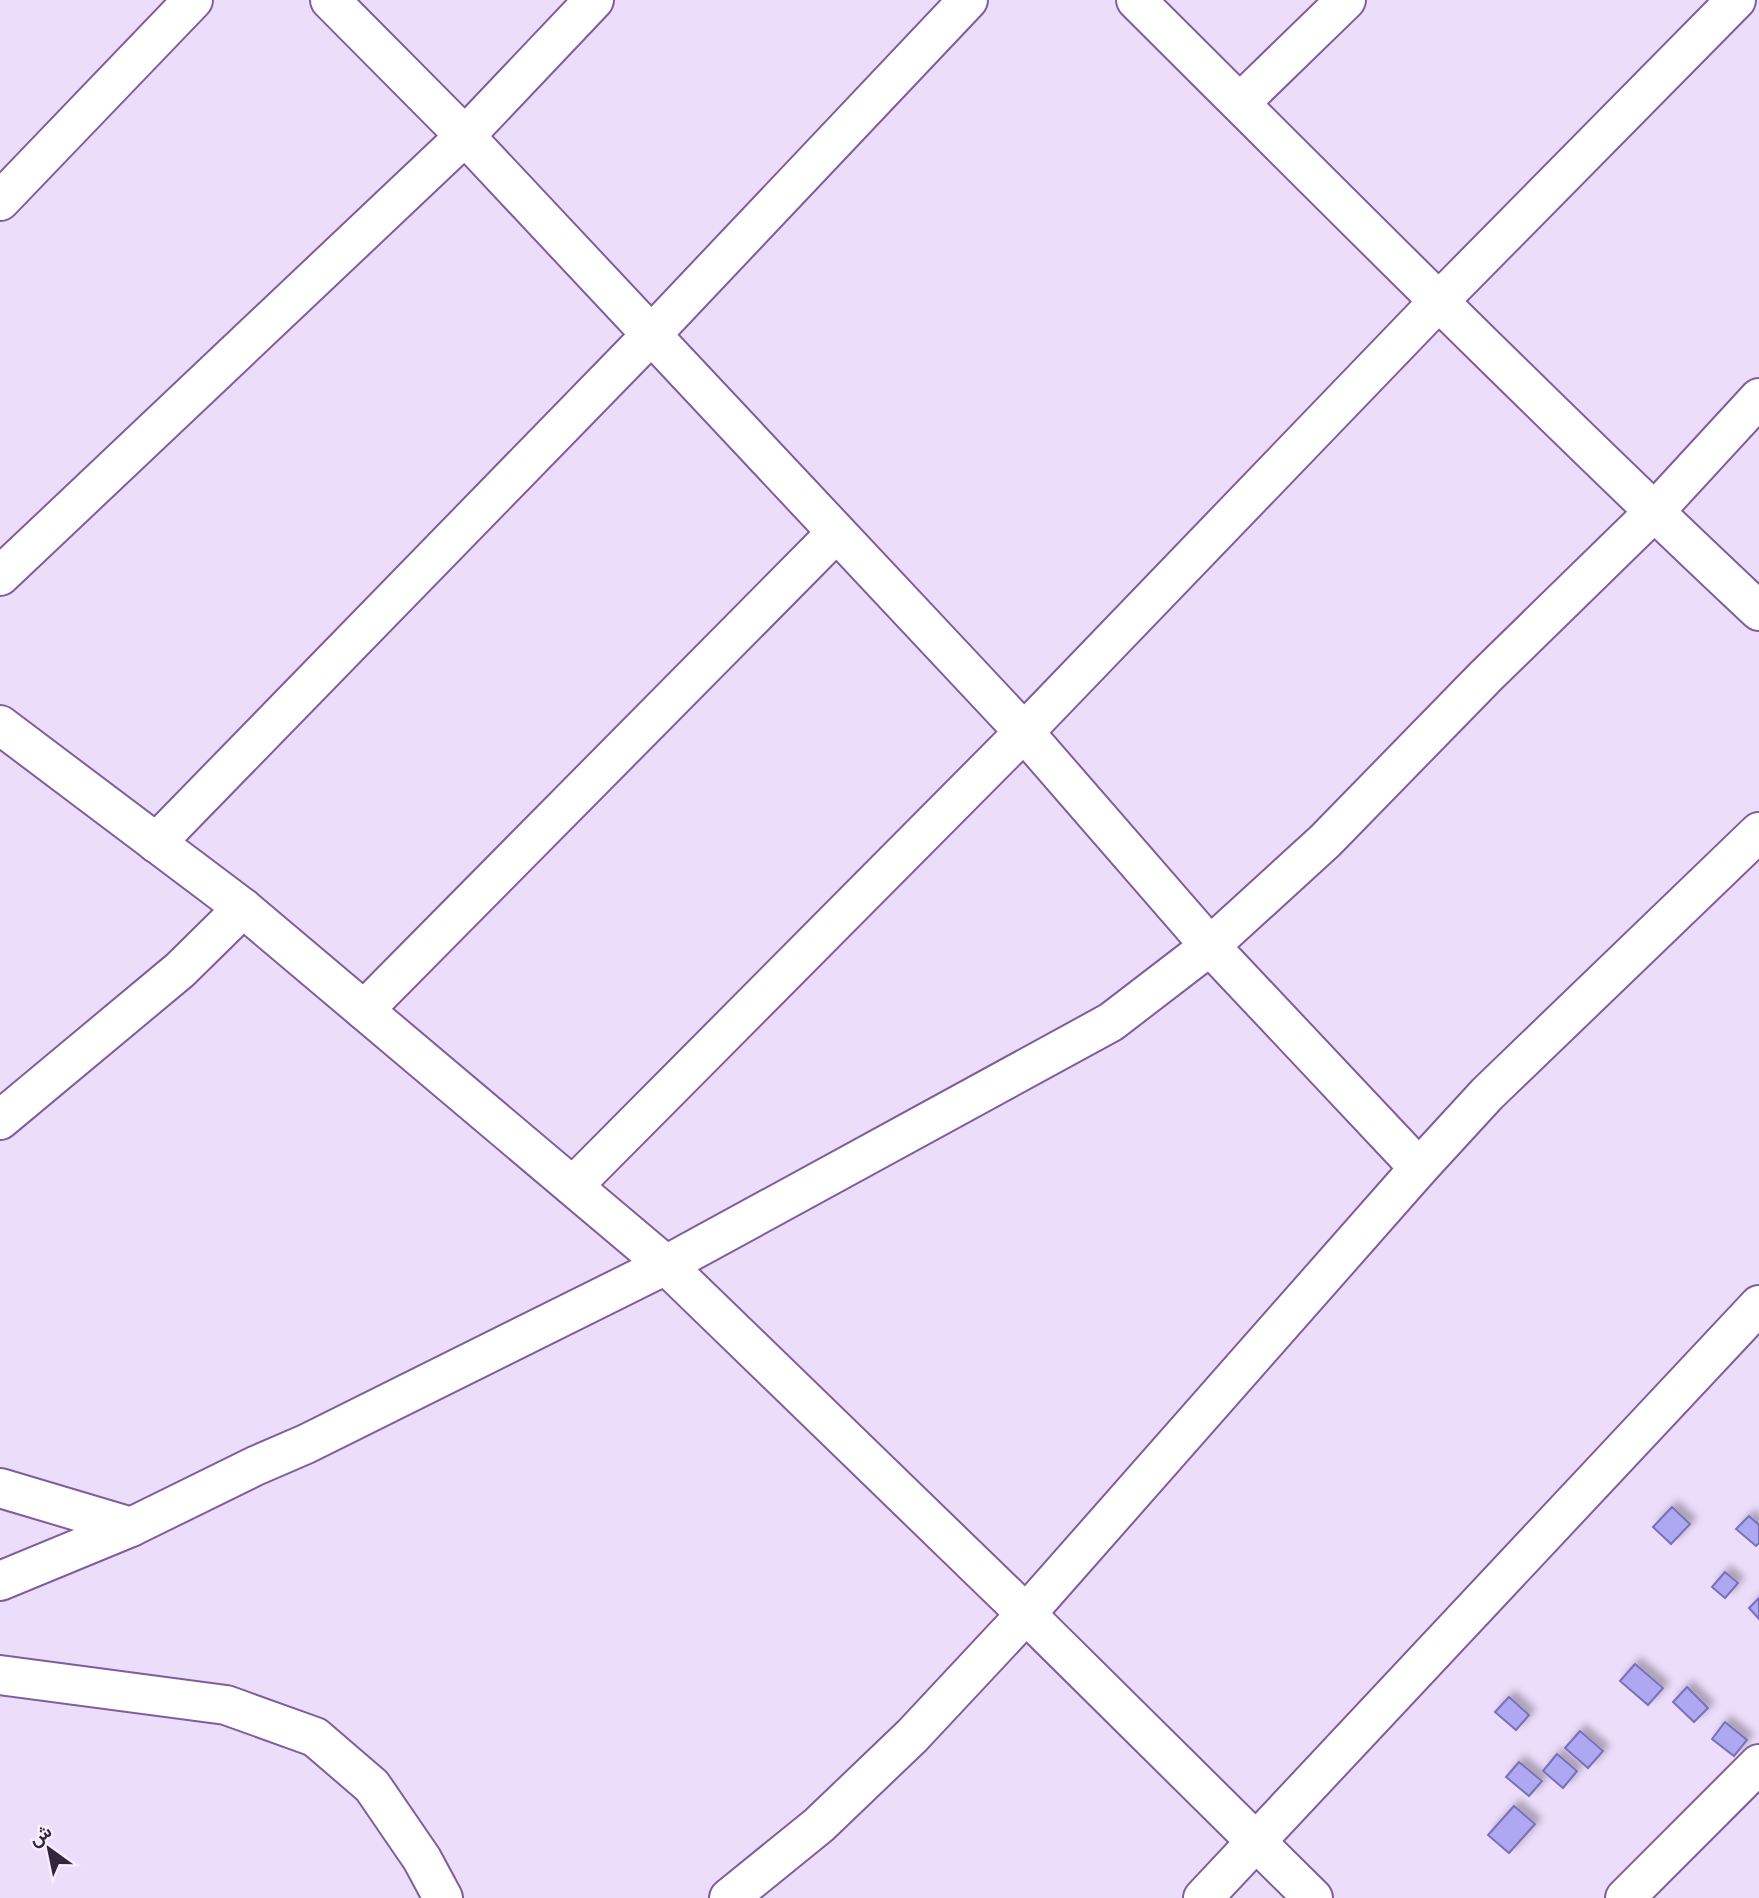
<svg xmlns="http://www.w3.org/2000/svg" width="1759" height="1898" font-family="Jost,Vazirmatn,sans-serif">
<defs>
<filter id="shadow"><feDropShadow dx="6" dy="-6" stdDeviation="3.5" flood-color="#0004"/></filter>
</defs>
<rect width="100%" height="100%" fill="#ecddfb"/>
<g fill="#aea7f2" stroke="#7971b7" stroke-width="2" filter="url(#shadow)">
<path d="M 1672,1507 L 1690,1524 L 1671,1544 L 1653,1527 Z"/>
<path d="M 1749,1516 L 1759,1525 L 1759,1543 L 1756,1546 L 1736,1529 Z"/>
<path d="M 1725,1572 L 1738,1583 L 1725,1598 L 1712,1587 Z"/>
<path d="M 1759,1598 L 1759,1619 L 1749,1608 Z"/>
<path d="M 1635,1664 L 1663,1688 L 1648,1705 L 1620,1681 Z"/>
<path d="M 1687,1687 L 1708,1708 L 1694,1722 L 1673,1702 Z"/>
<path d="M 1509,1697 L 1529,1715 L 1516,1730 L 1495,1712 Z"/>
<path d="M 1725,1722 L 1747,1740 L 1734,1756 L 1712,1739 Z"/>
<path d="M 1580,1731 L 1603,1751 L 1588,1768 L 1565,1748 Z"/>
<path d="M 1557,1754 L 1577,1771 L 1563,1788 L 1543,1771 Z"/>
<path d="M 1519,1762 L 1542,1781 L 1529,1796 L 1506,1777 Z"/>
<path d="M 1514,1806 L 1535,1824 L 1509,1853 L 1488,1835 Z"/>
</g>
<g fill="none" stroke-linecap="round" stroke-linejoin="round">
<g stroke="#805d9e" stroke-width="42">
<g id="minor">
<path d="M 330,0 L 465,136 L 1024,732 L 1210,946 L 1419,1168"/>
<path d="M 1136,0 C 1342,205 1547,412 1759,611"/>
<path d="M 1240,103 L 1346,0"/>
<path d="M 0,201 L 193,0"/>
<path d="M 0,576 L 465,136 L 594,0"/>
<path d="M 0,725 L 243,908 L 666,1265 L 1026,1614 L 1313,1898"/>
<path d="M 156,843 L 651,335 L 968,0"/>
<path d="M 364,1010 L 836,533"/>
<path d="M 0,1120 L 180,970 L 243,908"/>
<path d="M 573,1186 L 1024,732 L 1439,301 L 1736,0"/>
<path d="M 0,1488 L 131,1527"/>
<path d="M 0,1581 L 131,1527 L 255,1466 L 306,1444 L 666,1265 L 1111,1022 L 1210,946 L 1325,841 L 1486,676 L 1654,512 L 1759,398"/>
<path d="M 0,1675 L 226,1705 L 315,1737 L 372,1786 L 422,1859 L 443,1898"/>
<path d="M 729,1898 L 819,1825 L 912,1736 L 1026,1614 L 1419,1168 L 1487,1094 L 1759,832"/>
<path d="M 1203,1898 L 1759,1305"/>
<path d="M 1625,1898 L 1759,1764"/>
</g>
</g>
<use href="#minor" stroke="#fff" stroke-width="38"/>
</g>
<g transform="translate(49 1849) rotate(327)" stroke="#f5eefd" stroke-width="5" paint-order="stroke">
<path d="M0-5L12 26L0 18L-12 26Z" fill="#332440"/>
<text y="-10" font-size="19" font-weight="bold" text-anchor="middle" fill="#332440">ش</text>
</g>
</svg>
